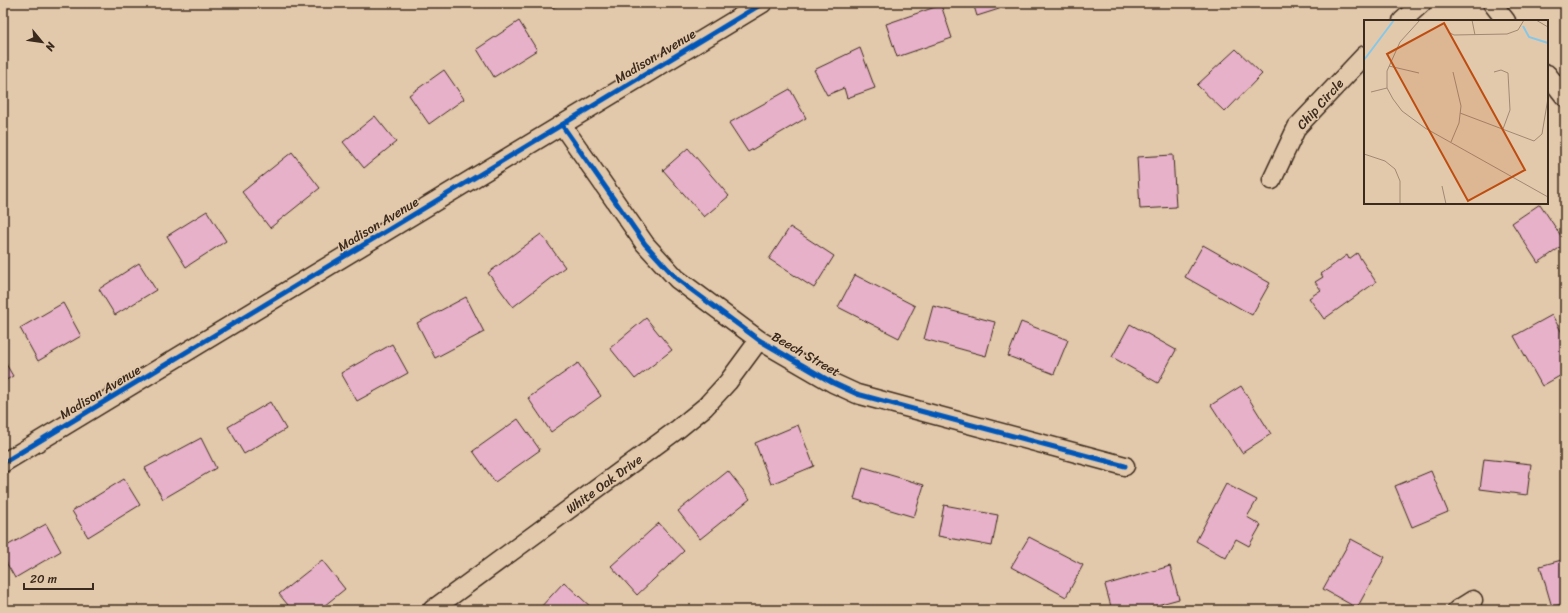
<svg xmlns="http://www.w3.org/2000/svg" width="1568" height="613" font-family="Sriracha,sans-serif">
<rect width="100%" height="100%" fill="#e3c9ab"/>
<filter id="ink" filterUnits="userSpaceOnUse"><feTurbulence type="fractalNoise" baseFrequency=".025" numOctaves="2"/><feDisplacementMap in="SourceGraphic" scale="8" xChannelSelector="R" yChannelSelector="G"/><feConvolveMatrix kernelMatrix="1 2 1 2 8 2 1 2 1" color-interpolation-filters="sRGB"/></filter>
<g filter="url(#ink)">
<g fill="#e7b1c9" stroke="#3b2a1e">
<path d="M 549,3 L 562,3 L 552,8 Z"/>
<path d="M 973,3 L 1018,3 L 977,16 Z"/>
<path d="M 941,5 L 952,38 L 897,57 L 886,24 Z"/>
<path d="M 519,21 L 537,50 L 494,77 L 477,49 Z"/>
<path d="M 860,48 L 875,88 L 847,98 L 844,88 L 827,95 L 814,70 Z"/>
<path d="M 1236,49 L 1262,74 L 1225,112 L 1197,85 Z"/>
<path d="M 444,70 L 464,99 L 429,124 L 409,95 Z"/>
<path d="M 790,89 L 806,118 L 748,152 L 729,123 Z"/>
<path d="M 375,116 L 396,142 L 364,168 L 343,142 Z"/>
<path d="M 688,148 L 729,196 L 704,217 L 663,170 Z"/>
<path d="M 292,152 L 320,188 L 270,228 L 242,192 Z"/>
<path d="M 1173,155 L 1176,207 L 1140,209 L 1137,157 Z"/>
<path d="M 1540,204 L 1565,242 L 1565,244 L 1538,263 L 1512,223 Z"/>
<path d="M 207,211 L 226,241 L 186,267 L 167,236 Z"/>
<path d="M 790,227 L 834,256 L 814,288 L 769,259 Z"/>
<path d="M 541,234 L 565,267 L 513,307 L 488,273 Z"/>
<path d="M 1203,245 L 1270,283 L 1252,315 L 1185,277 Z"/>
<path d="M 1357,253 L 1376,282 L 1324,319 L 1309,298 L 1321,290 L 1315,282 L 1323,277 L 1321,274 L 1347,255 L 1349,259 Z"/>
<path d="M 139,263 L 156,290 L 115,315 L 99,289 Z"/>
<path d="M 855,275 L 915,306 L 899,338 L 838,307 Z"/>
<path d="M 466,297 L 484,332 L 435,358 L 417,323 Z"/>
<path d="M 63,303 L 81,336 L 38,361 L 20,328 Z"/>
<path d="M 933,306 L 995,322 L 986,356 L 924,339 Z"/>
<path d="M 1552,315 L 1565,338 L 1565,373 L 1542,386 L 1514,336 Z"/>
<path d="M 646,318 L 672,350 L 635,379 L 610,348 Z"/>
<path d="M 1021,322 L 1068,340 L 1054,374 L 1008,356 Z"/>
<path d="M 1130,324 L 1176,350 L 1158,383 L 1112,357 Z"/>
<path d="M 392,344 L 408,373 L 357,401 L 341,373 Z"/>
<path d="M 3,359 L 13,376 L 3,382 Z"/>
<path d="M 578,363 L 601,396 L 551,432 L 528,398 Z"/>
<path d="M 1241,386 L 1271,434 L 1242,453 L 1211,405 Z"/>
<path d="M 270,402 L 286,429 L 244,454 L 228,427 Z"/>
<path d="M 518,419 L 540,450 L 495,482 L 473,451 Z"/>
<path d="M 798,425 L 814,466 L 771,484 L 755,443 Z"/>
<path d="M 201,438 L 216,468 L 163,499 L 145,468 Z"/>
<path d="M 1484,459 L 1531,464 L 1527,495 L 1480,489 Z"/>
<path d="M 863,467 L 924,485 L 914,517 L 854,499 Z"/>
<path d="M 728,471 L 750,499 L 700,539 L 678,511 Z"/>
<path d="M 1431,471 L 1448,512 L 1412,527 L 1395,486 Z"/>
<path d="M 124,479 L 140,505 L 88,537 L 72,511 Z"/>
<path d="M 1226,484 L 1257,500 L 1247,517 L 1261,525 L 1249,546 L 1236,539 L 1226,558 L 1196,541 Z"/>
<path d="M 944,505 L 998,515 L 992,546 L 938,536 Z"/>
<path d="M 659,523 L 684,551 L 637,595 L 611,566 Z"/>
<path d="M 46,524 L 61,551 L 15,578 L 3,557 L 3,548 Z"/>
<path d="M 1029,537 L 1083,565 L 1066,597 L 1011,567 Z"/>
<path d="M 1351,539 L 1385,557 L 1357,608 L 1323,589 Z"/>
<path d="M 1565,559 L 1565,603 L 1552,607 L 1540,566 Z"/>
<path d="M 322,560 L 345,589 L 319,610 L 292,610 L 279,594 Z"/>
<path d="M 1170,566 L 1179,599 L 1139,610 L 1112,610 L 1105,585 Z"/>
<path d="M 564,582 L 594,610 L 538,610 Z"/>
</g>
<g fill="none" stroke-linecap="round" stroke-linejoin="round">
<g stroke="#3b2a1e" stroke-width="21">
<g id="street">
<path d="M 1492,3 L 1506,21"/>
<path d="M 1402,21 L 1422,3"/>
<path d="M 1547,74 L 1565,97"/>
<path d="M 562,125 L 645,244 L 677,279 L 759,340 L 833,383 L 857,394 L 1125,466"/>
<path d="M 1272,180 L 1297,127 L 1365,55"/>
<path d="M 3,463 L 763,3"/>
<path d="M 432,610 L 678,429 L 705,407 L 728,382 L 759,340"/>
<path d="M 1457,610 L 1473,600"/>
</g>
</g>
<use href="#street" stroke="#e3c9ab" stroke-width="18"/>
<g stroke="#e3c9ab" stroke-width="8">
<g id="cycleway">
<path d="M 562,125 L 645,244 L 677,279 L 759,340 L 833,383 L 857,394 L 1125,466"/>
<path d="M 3,463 L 763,3"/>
</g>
</g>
<use href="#cycleway" stroke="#0057b8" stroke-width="5"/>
</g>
</g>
<g text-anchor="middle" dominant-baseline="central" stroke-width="3" stroke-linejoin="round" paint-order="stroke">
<g font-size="13" fill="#3b2a1e" stroke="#e3c9ab">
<text transform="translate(655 56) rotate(-31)">Madison Avenue</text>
<text transform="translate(1320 104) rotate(-48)">Chip Circle</text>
<text transform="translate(378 224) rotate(-31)">Madison Avenue</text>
<text transform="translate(806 354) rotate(30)">Beech Street</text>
<text transform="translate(100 392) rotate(-31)">Madison Avenue</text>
<text transform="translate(604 484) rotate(-36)">White Oak Drive</text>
</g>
</g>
<g transform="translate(1364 20)">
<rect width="184" height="184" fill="#e3c9ab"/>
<path fill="none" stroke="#86c7e7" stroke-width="2" d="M 159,6 L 165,17 L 184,23M 0,40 L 30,0"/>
<path fill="none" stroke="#a08973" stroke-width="1" d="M 56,0 L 36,22 L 23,51 L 23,68 L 29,79 L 38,91 L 61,108 L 184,177M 108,0 L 111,15M 172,0 L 184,7M 84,12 L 90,15 L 143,14 L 154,10 L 160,0M 25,46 L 55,53M 130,52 L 137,50 L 144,53 L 146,90 L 139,109M 7,72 L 23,68M 96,93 L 170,121 L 178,114 L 184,78M 87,122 L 95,103 L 97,86 L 89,52M 0,134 L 21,141 L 31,149 L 36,161 L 36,184M 78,166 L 82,184"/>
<path fill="#bd4d10" fill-opacity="0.15" stroke="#bd4d10" stroke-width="2" d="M 80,3 L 161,150 L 104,181 L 23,34 Z"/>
<rect width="184" height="184" fill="none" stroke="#3b2a1e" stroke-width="2"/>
</g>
<rect width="1568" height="613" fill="none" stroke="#e3c9ab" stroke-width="16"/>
<rect x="8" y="8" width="1552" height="597" fill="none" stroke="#3b2a1e" stroke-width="1.5" filter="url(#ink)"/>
<g transform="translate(42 42) rotate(119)" stroke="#e3c9ab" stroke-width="3" paint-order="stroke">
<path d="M0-3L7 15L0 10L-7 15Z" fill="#3b2a1e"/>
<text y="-6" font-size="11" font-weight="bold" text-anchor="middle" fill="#3b2a1e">N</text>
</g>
<path d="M24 583v6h69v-6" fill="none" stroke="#3b2a1e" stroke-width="2"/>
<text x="30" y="583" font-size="12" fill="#3b2a1e" stroke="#e3c9ab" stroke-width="3" paint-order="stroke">20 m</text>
</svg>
